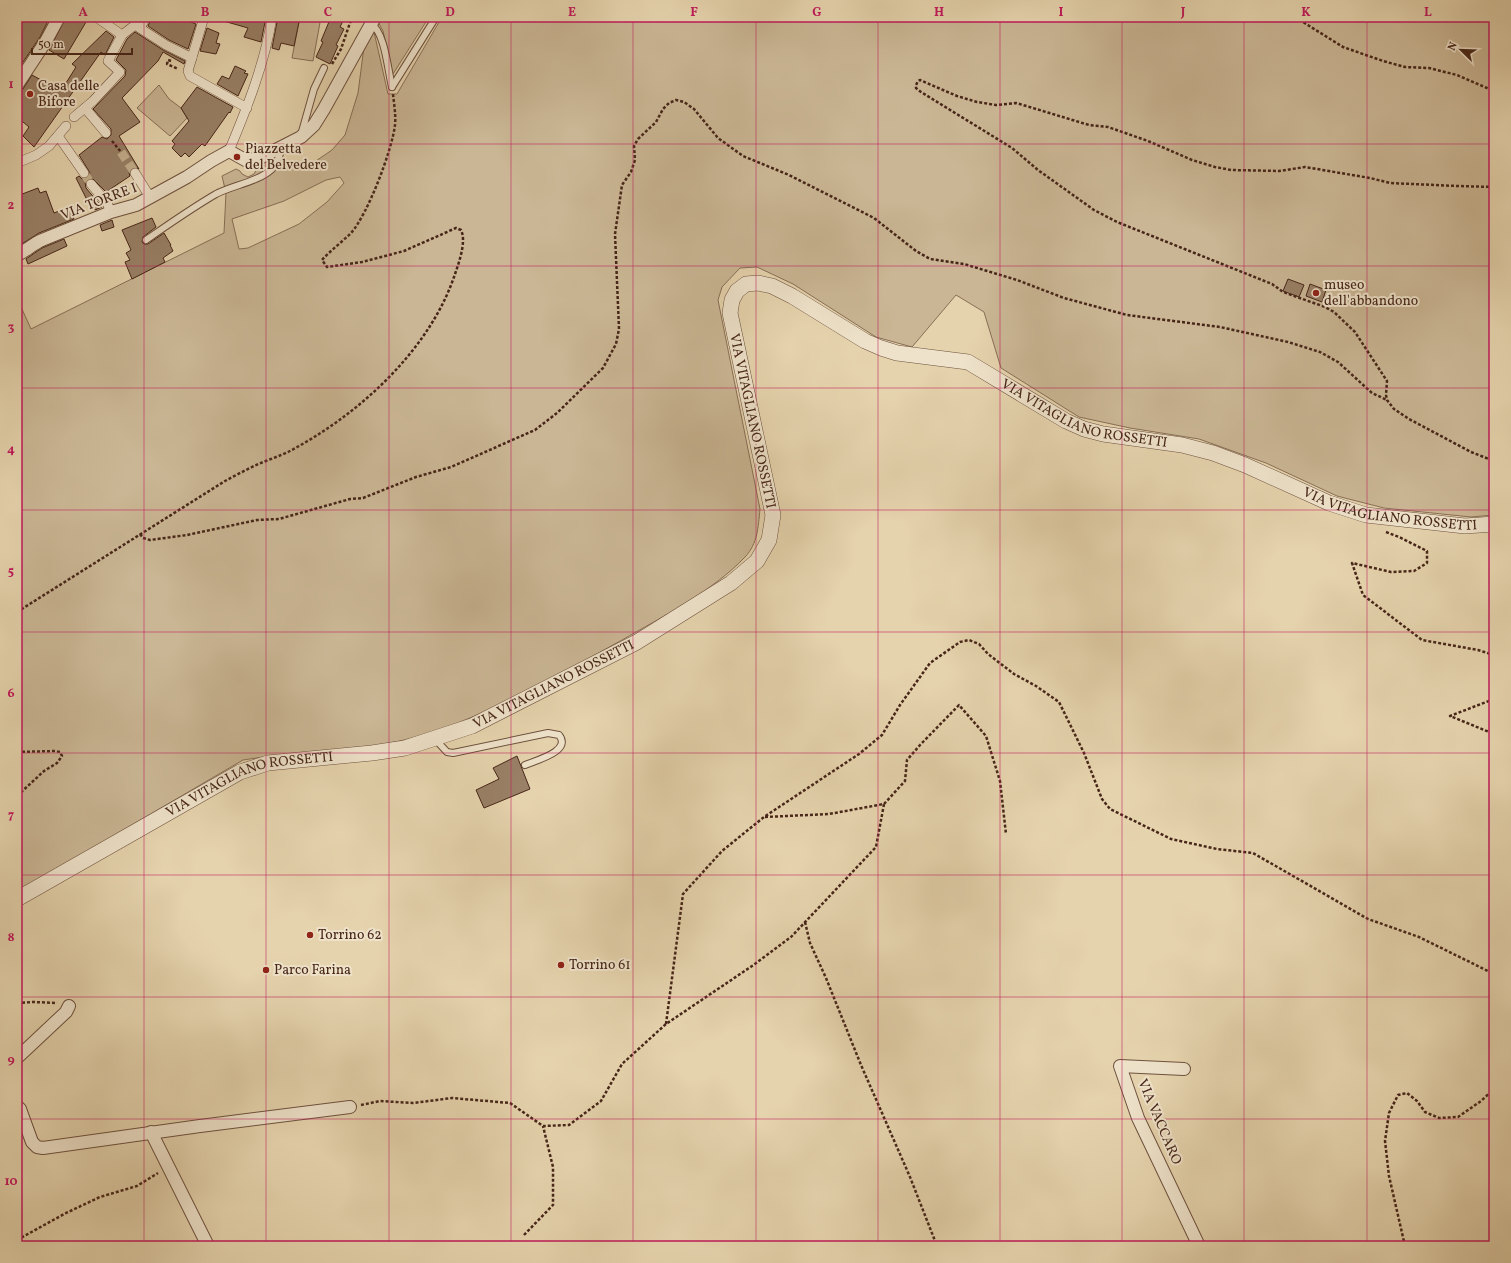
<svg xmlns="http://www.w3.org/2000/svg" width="1511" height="1263" font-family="Vollkorn,serif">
<rect width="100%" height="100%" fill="#e5d3ad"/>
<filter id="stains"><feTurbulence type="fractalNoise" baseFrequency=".005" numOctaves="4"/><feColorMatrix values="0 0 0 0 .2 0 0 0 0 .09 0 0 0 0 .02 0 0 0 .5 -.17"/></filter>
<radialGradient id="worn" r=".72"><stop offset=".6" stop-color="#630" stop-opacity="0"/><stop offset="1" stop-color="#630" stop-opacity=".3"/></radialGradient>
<g fill="#cab694" stroke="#886e56" fill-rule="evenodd">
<path d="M 300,17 L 321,17 L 313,61 L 292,58 Z"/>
<path d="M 379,17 L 429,17 L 393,74 L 383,31 L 377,20 Z"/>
<path d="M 442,17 L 1494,17 L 1494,515 L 1471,517 L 1384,508 L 1337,496 L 1266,463 L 1199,439 L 1130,428 L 1079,417 L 1001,368 L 984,312 L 956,295 L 912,347 L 876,337 L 793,284 L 757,267 L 740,268 L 722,287 L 718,300 L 760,509 C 758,528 758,543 745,557 C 713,591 662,617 622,640 C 553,678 477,723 400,741 C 348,753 295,751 243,760 L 17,892 L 17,298 L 31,329 L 224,233 L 226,193 L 222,176 L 236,169 L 240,171 L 242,174 L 248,177 L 254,174 L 257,169 L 271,157 L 277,166 L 286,169 L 298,162 L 307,167 L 332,150 L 345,135 L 358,93 L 365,39 L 371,29 L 374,32 L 388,94 L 397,94 ZM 340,177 L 344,183 L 327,202 L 299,224 L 248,248 L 239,249 L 232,219 L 284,201 L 326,180 Z"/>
<path d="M 159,85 L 169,99 L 181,108 L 187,118 L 170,136 L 137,108 Z"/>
</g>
<g fill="#998066" stroke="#472619">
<path d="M 17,17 L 50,17 L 40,37 L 21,65 L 17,64 Z"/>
<path d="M 66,17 L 89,17 L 64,59 L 49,50 Z"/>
<path d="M 152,17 L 178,17 L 196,24 L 188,49 L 169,40 L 148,26 Z"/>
<path d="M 221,17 L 266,17 L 261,42 L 244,37 L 248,28 L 220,20 Z"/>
<path d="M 278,17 L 300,17 L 294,46 L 281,43 L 279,50 L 272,48 Z"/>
<path d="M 331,17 L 345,17 L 340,27 L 344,29 L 336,45 L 338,46 L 330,64 L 316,57 L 323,42 L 321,41 Z"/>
<path d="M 207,28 L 219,33 L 216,43 L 220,44 L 216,54 L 200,51 Z"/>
<path d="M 106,31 L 114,37 L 105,55 L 101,52 L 34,147 L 23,136 L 29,127 L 17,117 L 17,92 L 23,89 L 32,75 L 61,91 L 76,67 L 72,64 Z"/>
<path d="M 135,32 L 163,50 L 185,61 L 184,64 L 163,52 L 158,61 L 122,98 L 140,122 L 119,136 L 139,169 L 135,167 L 132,168 L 129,173 L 130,176 L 106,192 L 93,179 L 87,180 L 85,182 L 86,188 L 102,207 L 95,210 L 94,207 L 91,208 L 76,178 L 79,176 L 82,179 L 87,178 L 90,173 L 79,155 L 102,137 L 107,139 L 111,135 L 111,129 L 93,109 L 125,76 L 126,70 L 116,60 L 127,39 Z"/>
<path d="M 235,66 L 246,71 L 244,73 L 248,74 L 238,96 L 217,84 L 222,76 L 229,79 Z"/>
<path d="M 197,87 L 233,107 L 230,113 L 229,112 L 205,146 L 202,144 L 189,157 L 185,153 L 181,157 L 172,148 L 175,144 L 172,141 L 189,121 L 181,108 Z"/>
<path d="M 38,188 L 40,193 L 46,191 L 54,213 L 69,207 L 74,219 L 39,233 L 17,247 L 17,196 Z"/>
<path d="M 152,218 L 156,227 L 143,237 L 142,242 L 144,244 L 148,244 L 164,233 L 171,245 L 170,245 L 173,251 L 163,258 L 165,262 L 132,279 L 125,262 L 130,260 L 126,253 L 131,250 L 122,230 Z"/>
<path d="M 112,220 L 114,227 L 102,231 L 100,225 Z"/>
<path d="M 64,239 L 67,246 L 28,264 L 26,259 L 42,248 Z"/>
<path d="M 1288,279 L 1304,285 L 1299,297 L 1283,291 Z"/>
<path d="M 1310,284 L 1326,290 L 1322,302 L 1306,296 Z"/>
<path d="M 517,756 L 530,789 L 484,808 L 476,790 L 499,779 L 493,768 Z"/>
</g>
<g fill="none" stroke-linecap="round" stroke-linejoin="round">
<g stroke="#c5b08f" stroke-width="9" stroke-dasharray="9 4.5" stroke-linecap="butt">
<path d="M 121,152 L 135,173"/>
<path d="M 84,173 L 91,184"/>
</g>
<g stroke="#6e513e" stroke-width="8">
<g id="service">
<path d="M 371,24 C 385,32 388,71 392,87"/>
<path d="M 17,68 L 25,72"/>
<path d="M 392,87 L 436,17"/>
<path d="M 301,135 L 314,89 L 324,68"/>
<path d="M 146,240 C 169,224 192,208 216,194 C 233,185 258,182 272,169 C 278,162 280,155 282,147"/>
<path d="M 435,739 L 447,752 L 453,753 L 548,733 L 559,735 C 572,751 537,760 525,765"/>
</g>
</g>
<g stroke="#6e513e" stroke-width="10">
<g id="pedestrian">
<path d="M 96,17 L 122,35 L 135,25 L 166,45 L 192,58"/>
<path d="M 204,17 L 188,71 L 190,76 L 247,108"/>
<path d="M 140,28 L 146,17"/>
<path d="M 85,108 L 106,133"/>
<path d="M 74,117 L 93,101 L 120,72 L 108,61 L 122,35"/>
<path d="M 58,136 L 84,173"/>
<path d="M 229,151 C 247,108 265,63 272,17"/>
<path d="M 17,163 L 36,155 L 49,146 L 66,126"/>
<path d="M 135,173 L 150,197"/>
<path d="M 91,184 L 107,203 L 111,212"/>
</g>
</g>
<g stroke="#6e513e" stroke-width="14">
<g id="minor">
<path d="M 17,85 L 46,41 L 59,17"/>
<path d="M 17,255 C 26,251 33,244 42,240 L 111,212 L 136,205 L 187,177 L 211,161 L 229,151 L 247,161 L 264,156 L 301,137 L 314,125 L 324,109 L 375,17"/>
<path d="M 17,1058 L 66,1012 L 69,1006"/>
<path d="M 1184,1069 L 1120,1066 L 1138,1118 L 1199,1246"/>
<path d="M 17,1106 L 20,1109 L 32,1142 L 37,1147 L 43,1148 L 200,1126 L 350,1107"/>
<path d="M 151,1132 L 208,1246"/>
</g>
</g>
<g stroke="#6e513e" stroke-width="16">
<g id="tertiary">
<path id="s1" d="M 17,899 L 240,772 L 268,763 L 372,753 L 405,748 L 472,726 L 637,642 L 731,583 L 757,561 L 769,540 L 773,515 L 730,313 L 732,300 L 737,291 L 746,284 L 758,283 L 772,286 L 792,296 L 865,341 L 881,348 L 897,353 L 968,362 L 1066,421 L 1084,429 L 1103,434 L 1182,445 L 1213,453 L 1245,465 L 1329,503 L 1366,515 L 1465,526 L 1494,524"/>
</g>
</g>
<g stroke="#472619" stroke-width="2.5" stroke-dasharray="3 2" stroke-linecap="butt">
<path d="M 1295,17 L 1343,47 L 1383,61 L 1405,67 L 1429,68 L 1457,75 L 1494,91"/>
<path d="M 171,61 L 168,60 L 167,64 L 178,69"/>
<path d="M 332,64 L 341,49 L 352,17"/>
<path d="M 112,141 L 121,152"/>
<path d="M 1494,187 L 1457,186 L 1390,183 L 1370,178 L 1305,167 L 1279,171 L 1231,170 L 1215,167 L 1192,160 L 1148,141 L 1108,127 L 1089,125 L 1023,105 L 1016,103 L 996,105 L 977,102 L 957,96 L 920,80 L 918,81 L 916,85 L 916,88 L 921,92 L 1012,148 L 1038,170 L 1094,210 L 1117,222 L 1272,284 L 1283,292 L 1325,307 L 1334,312 L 1355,332 L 1387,381 L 1386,395 L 1387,400 L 1394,409 L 1409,419 L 1471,452 L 1494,461"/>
<path d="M 1386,532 L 1399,537 L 1427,551 L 1427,563 L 1414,571 L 1391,572 L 1352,563 L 1363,595 L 1422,640 L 1478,650 L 1494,655"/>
<path d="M 140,534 L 143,538 L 150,540 L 187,535 L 257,520 L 279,519 L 350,499 L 363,498 L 416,477 L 451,467 L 535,430 L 557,413 L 603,368 L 616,344 L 619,329 L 615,234 L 622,185 L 631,172 L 635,160 L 634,146 L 638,139 L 656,122 L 663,109 L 669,103 L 676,100 L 684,102 L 694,109 L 718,138 L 743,156 L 789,175 L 874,218 L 916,251 L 930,259 L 964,264 L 1017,280 L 1064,298 L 1127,315 L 1220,327 L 1288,342 L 1320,352 L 1338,362 L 1372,393 L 1387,400"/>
<path d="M 17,612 L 225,481 C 234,476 244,471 254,466 C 265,461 277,457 288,452 C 357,416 428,352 454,277 C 458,265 467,242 461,230 L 456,228 L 404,251 L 362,262 L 327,267 L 322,260 C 331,250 342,242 351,233 C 368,214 392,150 395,125 C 396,115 394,104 393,94"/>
<path d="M 1494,699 L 1450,716 L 1494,734"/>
<path d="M 17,752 L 55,751 L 60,752 L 62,756 L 57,763 L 44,771 L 17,796"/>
<path d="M 765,817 L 829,814 L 884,804 L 905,781 L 907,760 L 920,745 L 959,705 L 986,736 L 1000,781 L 1006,834"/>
<path d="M 805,922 L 810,943 L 826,978 L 861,1065 L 910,1177 L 937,1246"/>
<path d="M 17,1003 L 33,1002 L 57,1003"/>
<path d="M 666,1024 L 683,894 L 722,851 L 764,817 L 859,754 L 882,735 L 900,705 L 930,663 L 960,642 L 969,640 L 979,644 L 988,654 L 1014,674 L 1036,686 L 1059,702 L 1084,753 L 1102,799 L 1110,809 L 1171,839 L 1217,849 L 1253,853 L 1368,919 L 1419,937 L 1494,974"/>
<path d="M 361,1105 L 380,1101 L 413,1103 L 452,1098 L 510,1103 L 543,1126 L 569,1125 L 601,1101 L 622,1064 L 666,1024 L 752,966 L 791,937 L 876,847 L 884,804"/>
<path d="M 524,1235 L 553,1205 L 553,1167 L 543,1126"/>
<path d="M 17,1240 L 66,1213 L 100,1197 L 137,1186 L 158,1173"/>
<path d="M 1405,1246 L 1389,1176 L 1385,1141 L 1389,1113 L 1398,1095 L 1407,1093 L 1417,1101 L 1425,1112 L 1439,1118 L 1458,1117 L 1481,1101 L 1494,1089"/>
</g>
<use href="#service" stroke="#eee2ca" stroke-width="6"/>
<use href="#pedestrian" stroke="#eee2ca" stroke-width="9"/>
<use href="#minor" stroke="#eee2ca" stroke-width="12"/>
<use href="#tertiary" stroke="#eee2ca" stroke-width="15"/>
</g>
<path fill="none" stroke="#c2185b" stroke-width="1" stroke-opacity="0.55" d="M 144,17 L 144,1246M 266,17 L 266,1246M 389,17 L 389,1246M 511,17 L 511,1246M 633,17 L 633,1246M 756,17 L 756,1246M 878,17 L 878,1246M 1000,17 L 1000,1246M 1122,17 L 1122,1246M 1244,17 L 1244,1246M 1367,17 L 1367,1246M 17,144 L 1494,144M 17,266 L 1494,266M 17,388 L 1494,388M 17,510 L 1494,510M 17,632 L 1494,632M 17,753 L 1494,753M 17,875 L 1494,875M 17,997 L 1494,997M 17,1119 L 1494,1119"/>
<g fill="#8f2418" stroke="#eee2ca" stroke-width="1.5">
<circle cx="30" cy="94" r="4"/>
<circle cx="237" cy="157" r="4"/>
<circle cx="1316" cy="293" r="4"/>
<circle cx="310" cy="935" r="4"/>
<circle cx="561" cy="965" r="4"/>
<circle cx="266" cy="970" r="4"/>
</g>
<g text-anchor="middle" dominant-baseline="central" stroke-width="4" stroke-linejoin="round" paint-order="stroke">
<g font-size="14" fill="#472619" stroke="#eee2ca" text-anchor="start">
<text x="38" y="86">Casa delle<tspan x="38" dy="16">Bifore</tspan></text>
<text x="245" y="149">Piazzetta<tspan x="245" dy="16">del Belvedere</tspan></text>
<text x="1324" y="285">museo<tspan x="1324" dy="16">dell'abbandono</tspan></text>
<text x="318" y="935">Torrino 62</text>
<text x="569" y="965">Torrino 61</text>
<text x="274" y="970">Parco Farina</text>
</g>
<g font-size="14" fill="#472619" stroke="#eee2ca">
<text transform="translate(99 202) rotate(-21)">VIA TORRE I</text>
<text stroke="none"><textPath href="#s1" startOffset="1485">VIA VITAGLIANO ROSSETTI</textPath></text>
<text transform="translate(752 421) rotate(78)">VIA VITAGLIANO ROSSETTI</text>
<text stroke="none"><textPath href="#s1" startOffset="1809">VIA VITAGLIANO ROSSETTI</textPath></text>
<text stroke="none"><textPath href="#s1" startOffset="586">VIA VITAGLIANO ROSSETTI</textPath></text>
<text stroke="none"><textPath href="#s1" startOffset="262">VIA VITAGLIANO ROSSETTI</textPath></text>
<text transform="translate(1159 1122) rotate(67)">VIA VACCARO</text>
</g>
</g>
<rect width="1511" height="1263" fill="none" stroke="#e5d3ad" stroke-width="44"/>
<g transform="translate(1461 50) rotate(293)" stroke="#eee2ca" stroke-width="3" paint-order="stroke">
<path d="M0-3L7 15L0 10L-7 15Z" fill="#472619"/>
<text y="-6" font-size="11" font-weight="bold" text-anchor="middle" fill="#472619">N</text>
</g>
<path d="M32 48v6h100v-6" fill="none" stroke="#472619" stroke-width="2"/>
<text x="38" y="48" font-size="12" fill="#472619" stroke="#eee2ca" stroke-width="3" paint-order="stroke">50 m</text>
<rect x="22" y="22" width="1467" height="1219" fill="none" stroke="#c2185b" stroke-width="1.5"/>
<g font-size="13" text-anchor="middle" font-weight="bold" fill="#c2185b">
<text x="83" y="16">A</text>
<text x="205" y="16">B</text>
<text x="328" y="16">C</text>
<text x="450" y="16">D</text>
<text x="572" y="16">E</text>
<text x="694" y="16">F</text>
<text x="817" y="16">G</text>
<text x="939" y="16">H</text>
<text x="1061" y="16">I</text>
<text x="1183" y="16">J</text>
<text x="1306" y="16">K</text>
<text x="1428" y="16">L</text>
<text x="11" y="88">1</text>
<text x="11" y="209">2</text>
<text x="11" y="331">3</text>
<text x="11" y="453">4</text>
<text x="11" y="575">5</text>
<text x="11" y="697">6</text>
<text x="11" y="819">7</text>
<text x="11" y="941">8</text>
<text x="11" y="1063">9</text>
<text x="11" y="1185">10</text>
</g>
<rect width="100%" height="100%" filter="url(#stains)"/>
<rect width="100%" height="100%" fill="url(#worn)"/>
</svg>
